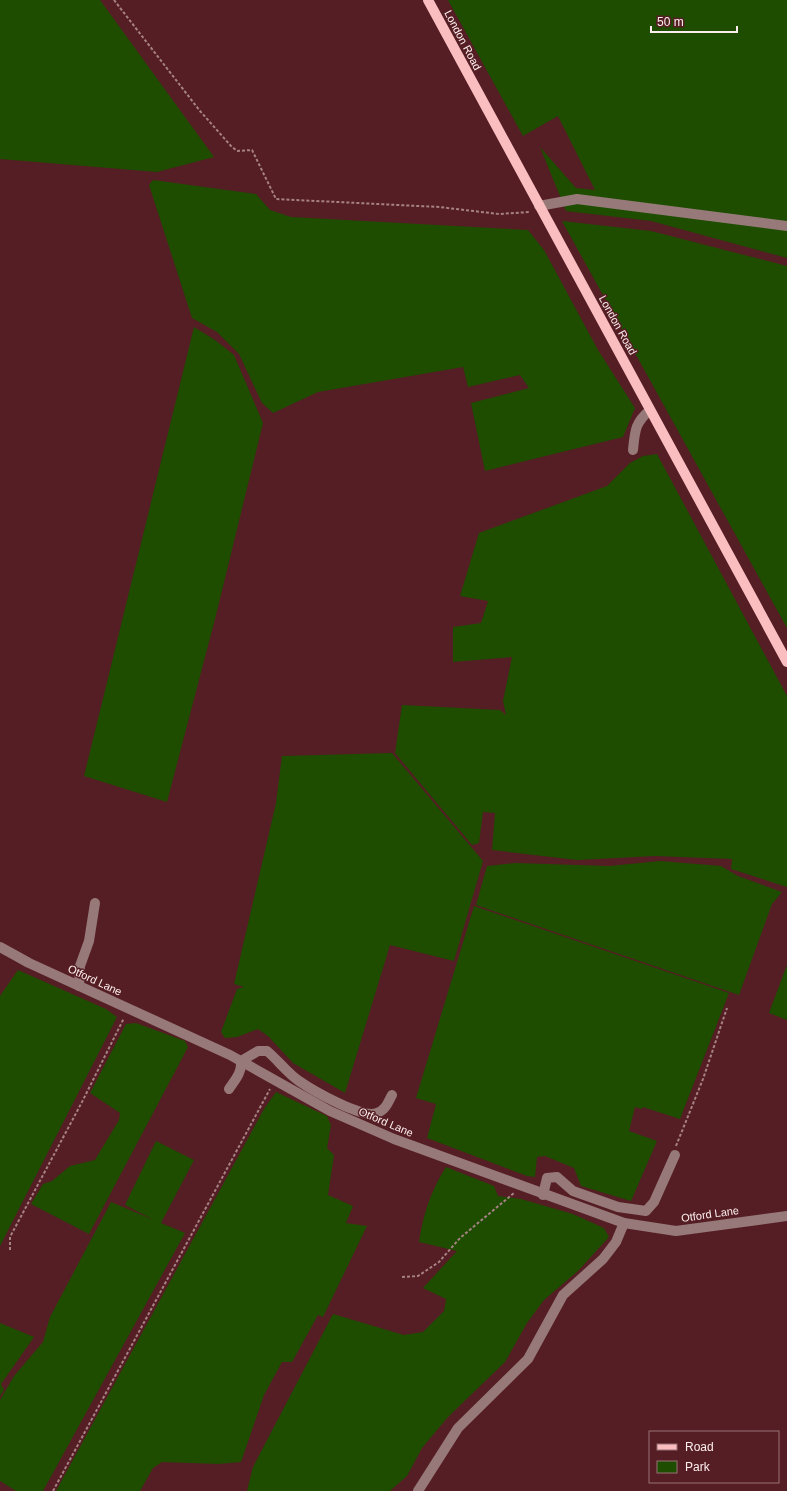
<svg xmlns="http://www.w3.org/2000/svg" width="787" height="1491" font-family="Arial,sans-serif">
<rect width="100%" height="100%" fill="#551e24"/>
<g fill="#1e4d00">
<path d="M 0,0 L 100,0 L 214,157 L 157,172 L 0,159 Z"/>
<path d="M 448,0 L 787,0 L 787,258 L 651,221 L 566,211 L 540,147 L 576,188 L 595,190 L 558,116 L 523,136 Z"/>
<path d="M 153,180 L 256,194 L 270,210 L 291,217 L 528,230 L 544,250 L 598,350 L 635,408 L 623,437 L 485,471 L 471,403 L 529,388 L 520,375 L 468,387 L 463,367 L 318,392 L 273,413 L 262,403 L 239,354 L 217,332 L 192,318 L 149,185 Z"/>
<path d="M 562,221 L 651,231 L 787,266 L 787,628 Z"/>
<path d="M 194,327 L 215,340 L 234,355 L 263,423 L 215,619 L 167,802 L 84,776 Z"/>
<path d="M 657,454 L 787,696 L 787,887 L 731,869 L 732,859 L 655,856 L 577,860 L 492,850 L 495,813 L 483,812 L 479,843 L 472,845 L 395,753 L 402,705 L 500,710 L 506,715 L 503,701 L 512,657 L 453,662 L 453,627 L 481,623 L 488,601 L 460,596 L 479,533 L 607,486 L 630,463 L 643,456 Z"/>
<path d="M 392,753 L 483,861 L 454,961 L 390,945 L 345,1093 L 293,1063 L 269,1037 L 258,1029 L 237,1037 L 225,1038 L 221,1032 L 237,989 L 244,987 L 234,984 L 276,803 L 282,756 Z"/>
<path d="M 660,861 L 721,866 L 738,876 L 782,892 L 772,904 L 739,995 L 476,905 L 487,866 L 515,863 L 609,866 Z"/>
<path d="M 474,906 L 729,993 L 680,1119 L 643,1107 L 642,1109 L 635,1107 L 629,1131 L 657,1141 L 631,1201 L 581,1186 L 574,1168 L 545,1156 L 537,1157 L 535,1177 L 527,1176 L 427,1138 L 436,1104 L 416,1098 Z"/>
<path d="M 787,965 L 787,1020 L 769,1013 Z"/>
<path d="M 18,970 L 106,1009 L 117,1017 L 0,1246 L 0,996 Z"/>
<path d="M 136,1023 L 185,1041 L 188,1047 L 89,1234 L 31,1204 L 43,1184 L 52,1181 L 70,1166 L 95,1160 L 119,1120 L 120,1113 L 90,1093 L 126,1024 Z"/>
<path d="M 276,1092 L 327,1116 L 331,1125 L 327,1148 L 334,1155 L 328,1195 L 353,1206 L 346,1223 L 367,1226 L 323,1317 L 318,1315 L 292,1362 L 282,1362 L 264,1395 L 241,1462 L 218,1464 L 162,1462 L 153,1468 L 140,1491 L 56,1491 L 264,1109 Z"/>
<path d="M 156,1141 L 194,1160 L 161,1223 L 185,1233 L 43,1491 L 16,1491 L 0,1481 L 0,1400 L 14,1376 L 43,1342 L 50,1317 L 111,1202 L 154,1220 L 125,1205 Z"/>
<path d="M 446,1167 L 494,1186 L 498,1196 L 521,1199 L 573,1214 L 604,1228 L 609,1237 L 578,1271 L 544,1300 L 527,1323 L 505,1362 L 448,1417 L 422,1448 L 407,1476 L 390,1491 L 247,1491 L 253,1467 L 333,1314 L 404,1335 L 423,1332 L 444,1311 L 446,1299 L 423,1288 L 457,1251 L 419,1242 C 423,1215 431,1190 446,1167 Z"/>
<path d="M 0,1323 L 34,1337 L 1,1384 L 4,1390 L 0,1396 Z"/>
</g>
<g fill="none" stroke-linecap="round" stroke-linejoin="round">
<g stroke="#a68285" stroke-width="2" stroke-dasharray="3 2" stroke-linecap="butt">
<path d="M 114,0 L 200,111 L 231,146 L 237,151 L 252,150 L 276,199 L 439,207 L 499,214 L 530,212"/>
<path d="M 676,1146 L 703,1079 L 727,1008"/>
<path d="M 10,1250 L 10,1237 L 82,1102 L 124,1018"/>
<path d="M 402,1277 L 418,1276 L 439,1262 L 460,1238 L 514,1193"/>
<path d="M 53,1491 L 270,1089"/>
</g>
<g stroke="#97797a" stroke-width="10">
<path d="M 539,206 L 577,199 L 787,226"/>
<path d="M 633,450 C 635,430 635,423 650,410"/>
<path d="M 0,947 L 29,963 L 230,1055 L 330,1111 L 394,1139 L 624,1223 L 676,1231 L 787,1216"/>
<path d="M 79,986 L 80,966 L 89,941 L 95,903"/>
<path d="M 229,1089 C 235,1080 242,1073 241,1061 L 258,1051 L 267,1051 C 278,1060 287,1073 299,1081 C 312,1090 362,1119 377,1113 C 386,1110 388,1102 392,1095"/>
<path d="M 543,1195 L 547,1178 L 557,1177 L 573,1191 L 618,1207 L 646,1211 L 654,1202 L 675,1155"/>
<path d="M 418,1491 L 458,1428 L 528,1359 L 563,1295 L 603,1259 L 616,1242 L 624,1223"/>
</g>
<path stroke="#fbbec0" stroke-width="10" d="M 428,0 L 787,662"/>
</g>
<g text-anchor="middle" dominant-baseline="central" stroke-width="3" stroke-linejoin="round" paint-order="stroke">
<g font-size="11" fill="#fdeeee" stroke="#551e24">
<text transform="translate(463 40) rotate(62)">London Road</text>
<text transform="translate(618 325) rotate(61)">London Road</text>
<text transform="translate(95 980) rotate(25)">Otford Lane</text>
<text transform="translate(386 1122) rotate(23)">Otford Lane</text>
<text transform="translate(710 1214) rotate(-8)">Otford Lane</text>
</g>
</g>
<rect x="649" y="1431" width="130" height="52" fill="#551e24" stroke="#987175"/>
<rect x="657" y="1444" width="20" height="6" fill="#fbbec0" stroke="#987175"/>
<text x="685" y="1451" font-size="12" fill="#fdeeee">Road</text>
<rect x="657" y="1461" width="20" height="12" fill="#1e4d00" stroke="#987175"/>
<text x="685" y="1471" font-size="12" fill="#fdeeee">Park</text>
<path d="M651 26v6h86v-6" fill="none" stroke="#fdeeee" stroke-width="2"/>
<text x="657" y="26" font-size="12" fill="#fdeeee" stroke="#551e24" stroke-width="3" paint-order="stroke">50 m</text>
</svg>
